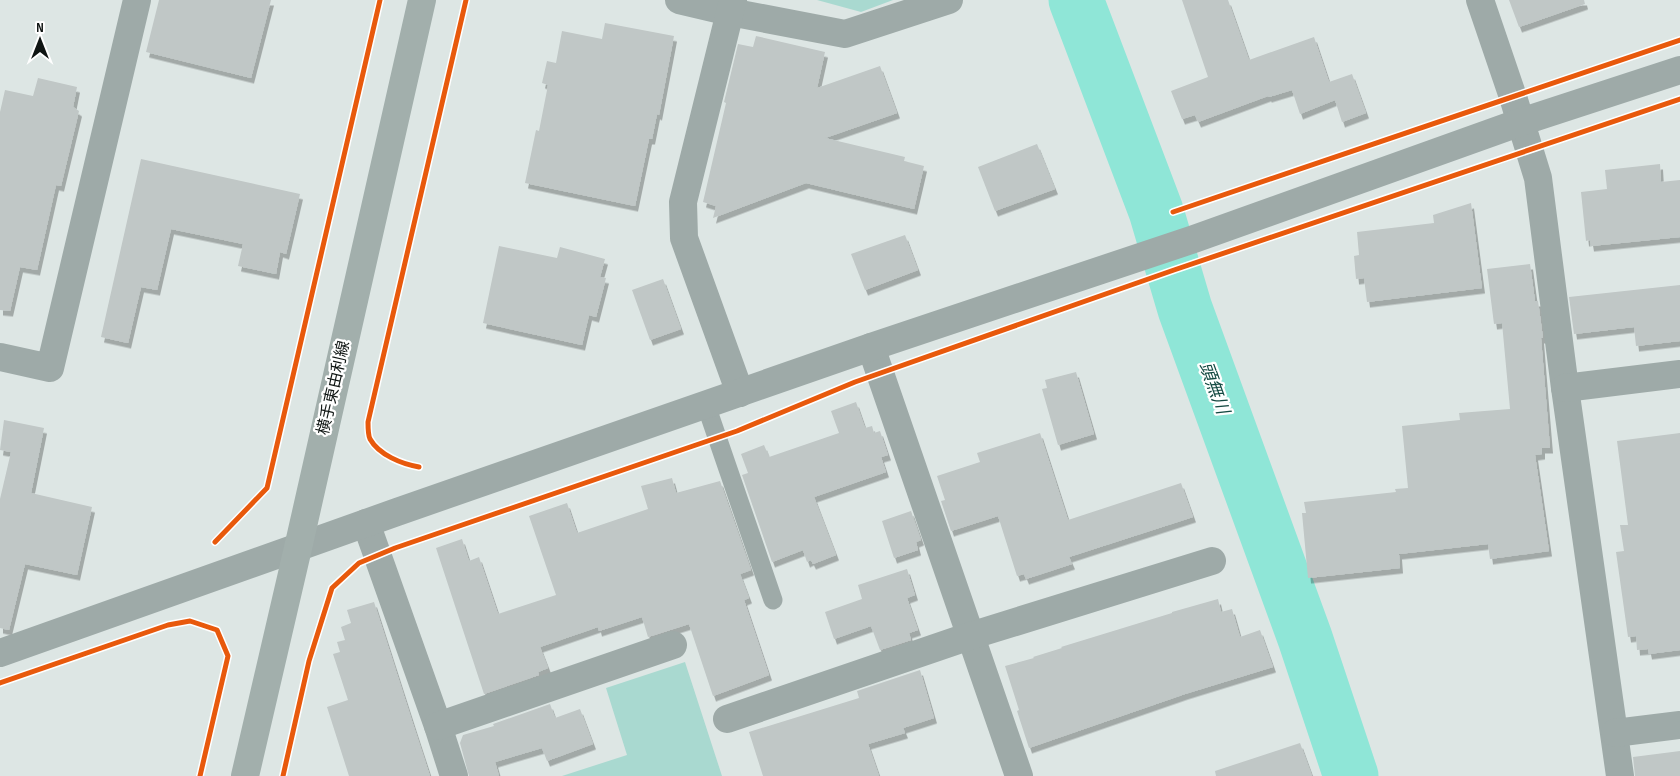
<svg xmlns="http://www.w3.org/2000/svg" width="1680" height="776" font-family="'Sofia Sans Condensed','Noto Sans JP',sans-serif">
<defs>
<filter id="shadow"><feDropShadow dx="3" dy="5.5" stdDeviation="0" flood-color="#0004"/></filter>
</defs>
<rect width="100%" height="100%" fill="#dde6e4"/>
<g fill="#a9d9d0">
<path d="M 817,0 L 893,0 L 861,12 Z"/>
<path d="M 685,662 L 722,776 L 562,776 L 627,755 L 606,688 Z"/>
</g>
<g fill="none" stroke-linecap="round" stroke-linejoin="round">
<path stroke="#8fe6d7" stroke-width="55" d="M 1076,0 L 1156,211 L 1185,309 L 1305,638 L 1351,776"/>
</g>
<g fill="#c0c7c6" filter="url(#shadow)">
<path d="M 159,0 L 271,0 L 251,78 L 146,52 Z"/>
<path d="M 1182,0 L 1228,0 L 1249,60 L 1314,37 L 1329,82 L 1352,74 L 1366,113 L 1342,122 L 1335,100 L 1300,114 L 1292,90 L 1269,97 L 1268,96 L 1198,122 L 1195,115 L 1182,119 L 1171,91 L 1208,77 Z"/>
<path d="M 1509,0 L 1584,0 L 1585,4 L 1519,27 Z"/>
<path d="M 605,23 L 674,36 L 659,115 L 657,114 L 652,139 L 649,139 L 635,206 L 525,183 L 536,130 L 539,131 L 548,85 L 542,83 L 547,61 L 556,63 L 562,31 L 602,39 Z"/>
<path d="M 756,36 L 825,52 L 817,88 L 880,66 L 897,113 L 825,138 L 905,157 L 904,161 L 924,166 L 914,209 L 806,183 L 713,218 L 716,206 L 703,202 L 726,103 L 724,102 L 738,44 L 753,47 Z"/>
<path d="M 38,78 L 77,87 L 73,107 L 79,111 L 61,186 L 56,185 L 37,270 L 20,267 L 10,311 L 0,310 L 0,112 L 5,90 L 33,96 Z"/>
<path d="M 1037,144 L 1055,189 L 995,211 L 978,167 Z"/>
<path d="M 141,159 L 300,194 L 286,254 L 280,252 L 276,274 L 238,266 L 243,244 L 171,229 L 157,290 L 141,287 L 128,343 L 101,337 Z"/>
<path d="M 1660,164 L 1661,182 L 1680,180 L 1680,237 L 1591,246 L 1590,240 L 1586,241 L 1581,192 L 1607,189 L 1605,170 Z"/>
<path d="M 1471,203 L 1482,288 L 1367,302 L 1364,278 L 1356,279 L 1354,256 L 1359,255 L 1357,232 L 1434,223 L 1433,215 Z"/>
<path d="M 905,235 L 918,270 L 865,290 L 851,254 Z"/>
<path d="M 499,246 L 557,258 L 560,247 L 605,259 L 600,277 L 606,278 L 596,317 L 589,315 L 582,345 L 483,323 Z"/>
<path d="M 1530,264 L 1535,301 L 1538,301 L 1543,338 L 1541,338 L 1550,448 L 1542,448 L 1542,454 L 1535,455 L 1549,551 L 1490,559 L 1488,544 L 1399,554 L 1400,568 L 1308,578 L 1302,513 L 1306,513 L 1304,502 L 1396,492 L 1395,489 L 1408,488 L 1402,426 L 1460,420 L 1459,413 L 1510,409 L 1502,323 L 1494,324 L 1487,269 Z"/>
<path d="M 663,279 L 681,329 L 650,340 L 632,290 Z"/>
<path d="M 1680,285 L 1680,341 L 1636,346 L 1634,327 L 1574,334 L 1569,297 Z"/>
<path d="M 1076,372 L 1094,434 L 1058,445 L 1042,389 L 1047,388 L 1045,380 Z"/>
<path d="M 856,402 L 865,428 L 872,426 L 874,433 L 880,431 L 888,455 L 881,457 L 886,472 L 814,497 L 836,555 L 813,564 L 811,560 L 807,562 L 803,550 L 772,562 L 742,475 L 748,473 L 741,454 L 764,445 L 769,457 L 839,433 L 831,411 Z"/>
<path d="M 4,420 L 44,428 L 31,493 L 92,507 L 77,575 L 25,564 L 9,630 L 0,628 L 0,499 L 11,452 L 0,450 Z"/>
<path d="M 1040,433 L 1068,520 L 1181,483 L 1193,517 L 1069,557 L 1072,564 L 1026,579 L 1024,574 L 1017,576 L 998,516 L 951,531 L 941,501 L 945,500 L 937,476 L 980,462 L 977,453 Z"/>
<path d="M 1680,433 L 1680,650 L 1649,654 L 1648,649 L 1637,650 L 1636,636 L 1628,637 L 1616,552 L 1624,551 L 1620,525 L 1628,525 L 1617,441 Z"/>
<path d="M 672,478 L 676,493 L 720,481 L 751,570 L 740,574 L 749,598 L 744,600 L 769,675 L 713,696 L 689,624 L 648,637 L 642,617 L 599,631 L 598,627 L 540,647 L 548,668 L 538,672 L 539,675 L 484,694 L 436,548 L 462,539 L 469,561 L 479,557 L 498,614 L 556,595 L 529,516 L 567,503 L 577,533 L 648,509 L 641,486 Z"/>
<path d="M 911,511 L 921,540 L 916,542 L 918,550 L 894,558 L 882,521 Z"/>
<path d="M 907,569 L 915,595 L 907,598 L 918,630 L 909,633 L 911,640 L 880,650 L 871,626 L 834,639 L 825,612 L 862,599 L 858,585 Z"/>
<path d="M 1218,599 L 1221,612 L 1232,609 L 1240,637 L 1260,630 L 1273,667 L 1185,694 L 1029,748 L 1017,711 L 1019,710 L 1005,666 L 1034,658 L 1033,657 L 1062,648 L 1061,647 L 1172,613 L 1172,612 Z"/>
<path d="M 374,602 L 414,727 L 430,776 L 349,776 L 327,707 L 348,700 L 333,654 L 340,652 L 337,642 L 345,640 L 341,627 L 351,623 L 347,610 Z"/>
<path d="M 920,670 L 934,718 L 903,728 L 905,733 L 868,744 L 879,776 L 763,776 L 749,732 L 859,698 L 857,691 Z"/>
<path d="M 550,704 L 555,718 L 580,709 L 593,744 L 547,761 L 542,748 L 495,762 L 499,776 L 469,776 L 460,743 L 463,735 L 494,726 L 493,724 Z"/>
<path d="M 1300,743 L 1312,776 L 1216,776 L 1215,771 Z"/>
<path d="M 1680,751 L 1680,776 L 1635,776 L 1633,757 Z"/>
</g>
<g fill="none" stroke-linecap="round" stroke-linejoin="round">
<path stroke="#9eaaa8" stroke-width="19" d="M 706,405 L 773,600"/>
<g stroke="#9eaaa8" stroke-width="28">
<path d="M 679,0 L 730,12 L 845,34 L 949,0"/>
<path d="M 733,0 L 683,202 L 684,238 L 740,393"/>
<path d="M 1480,0 L 1513,97 L 1538,178 L 1565,388 L 1620,776"/>
<path d="M 871,347 L 1019,776"/>
<path d="M 0,357 L 50,368 L 137,0"/>
<path d="M 1565,388 L 1680,374"/>
<path d="M 366,523 L 438,726 L 454,776"/>
<path d="M 727,719 L 970,636 L 1212,561"/>
<path d="M 438,726 L 673,645"/>
<path d="M 1615,733 L 1680,725"/>
</g>
<path stroke="#9eaaa8" stroke-width="28" d="M 0,653 L 397,512 L 871,347 L 1194,239 L 1521,122 L 1680,70"/>
<path stroke="#a2afac" stroke-width="28" d="M 245,776 L 298,548 L 422,0"/>
<g stroke="#fff" stroke-width="8">
<g id="cycleway">
<path d="M 1173,212 L 1680,40"/>
<path d="M 419,467 C 402,464 379,455 370,439 C 368,435 368,427 368,422 L 466,0"/>
<path d="M 215,542 L 267,488 L 380,0"/>
<path d="M 0,683 L 168,625 L 190,621 L 217,630 L 228,656 L 200,776"/>
<path d="M 283,776 L 309,661 L 332,588 L 359,563 L 395,548 L 693,446 L 737,431 L 855,382 L 1174,270 L 1680,99"/>
</g>
</g>
<use href="#cycleway" stroke="#e8590c" stroke-width="5"/>
</g>
<g text-anchor="middle" dominant-baseline="central" stroke-width="4.5" stroke-linejoin="round" paint-order="stroke">
<g font-size="16" fill="#0f1513" stroke="#fff">
<text transform="translate(334 388) rotate(-77)">横手東由利線</text>
</g>
<g font-size="18" font-style="italic" fill="#134941" stroke="#fff">
<text transform="translate(1214 388) rotate(70)">頭無川</text>
</g>
</g>
<g transform="translate(40 40)" stroke="#ffffff" stroke-width="4" paint-order="stroke">
<path d="M0-4L9 19L0 12L-9 19Z" fill="#0f1513"/>
<text y="-8" font-size="14" font-weight="bold" text-anchor="middle" fill="#0f1513">N</text>
</g>
</svg>
